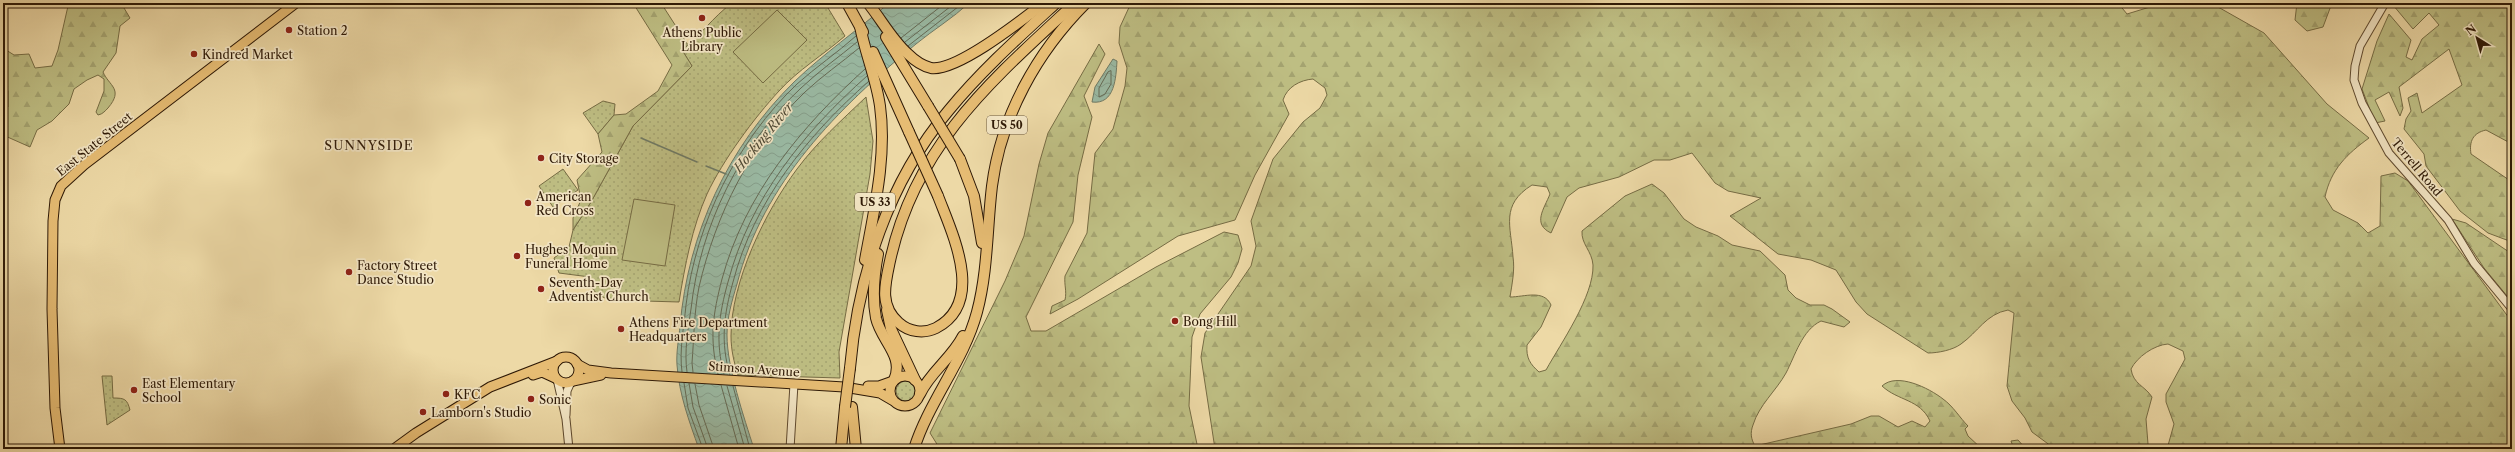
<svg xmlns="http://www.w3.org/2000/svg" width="2515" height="452" font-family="'Libre Caslon Text',serif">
<defs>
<pattern id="grass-dots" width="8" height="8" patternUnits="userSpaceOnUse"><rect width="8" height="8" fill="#bebe83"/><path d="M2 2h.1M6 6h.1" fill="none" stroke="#a4a370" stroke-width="1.8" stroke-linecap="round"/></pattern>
<pattern id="forest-firs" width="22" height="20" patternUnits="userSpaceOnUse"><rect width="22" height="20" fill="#bebe83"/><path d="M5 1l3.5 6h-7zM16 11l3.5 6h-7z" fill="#a4a370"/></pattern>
<pattern id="water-waves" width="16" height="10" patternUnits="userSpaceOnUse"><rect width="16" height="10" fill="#9abaa4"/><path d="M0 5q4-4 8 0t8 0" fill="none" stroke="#859f8c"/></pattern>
</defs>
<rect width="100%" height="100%" fill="#edd9a6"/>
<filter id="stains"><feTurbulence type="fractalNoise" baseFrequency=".005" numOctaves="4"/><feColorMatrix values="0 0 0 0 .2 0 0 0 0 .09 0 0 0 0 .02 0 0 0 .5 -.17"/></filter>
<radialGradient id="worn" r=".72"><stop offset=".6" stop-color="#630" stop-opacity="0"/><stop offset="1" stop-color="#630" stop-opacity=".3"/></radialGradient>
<g fill="url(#grass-dots)" stroke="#766c44">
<path d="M 732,3 L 825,3 L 845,36 C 823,55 798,70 779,91 C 754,118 723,160 707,194 C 692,228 685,265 679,302 L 611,300 C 600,297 588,290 590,277 L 559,273 L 554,258 L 569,247 L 573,230 L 591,202 L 633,126 L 692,66 L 682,50 C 700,36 713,17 732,3 Z"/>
<path d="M 866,97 L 873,141 L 870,174 L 839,352 L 840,378 L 738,375 C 734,362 731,350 731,336 C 731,282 765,212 797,169 C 817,142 842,120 866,97 Z"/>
<path d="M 603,101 L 615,104 L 614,115 L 598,134 L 583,113 Z"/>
<path d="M 563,169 L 578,190 L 553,207 L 539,186 Z"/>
<path d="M 102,376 L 112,376 L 113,398 C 125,398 127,399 130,410 L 107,425 Z"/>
<circle cx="906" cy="391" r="10"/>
</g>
<g fill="url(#forest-firs)" stroke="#766c44">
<path d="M 64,3 L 121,3 L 130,18 L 120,26 L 116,53 L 103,72 C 109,86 124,89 108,108 C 105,111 103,114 98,115 L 96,112 L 104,91 L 104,79 L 98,75 L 87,80 L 74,89 L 69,104 L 52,121 L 37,130 L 30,147 L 3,135 L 3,109 L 8,107 L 8,91 L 5,85 L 3,86 L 3,48 L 14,55 L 29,54 L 35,68 L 52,66 L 58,50 L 68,6 Z"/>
<path d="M 633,3 L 661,3 L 688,45 L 682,50 L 692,66 L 633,126 L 591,202 L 573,230 L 573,218 L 581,200 L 577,180 L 602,152 L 598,134 L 614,115 L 626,114 L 658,91 L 672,65 Z"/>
<path d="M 1131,3 L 2118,3 L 2127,14 L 2163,3 L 2211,3 L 2264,33 L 2327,104 L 2369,138 C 2347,154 2331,169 2325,197 L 2333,210 L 2358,223 L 2368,233 L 2380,226 L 2381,176 L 2395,173 L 2408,181 L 2512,322 L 2512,449 L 2167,449 L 2174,424 L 2166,402 L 2166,394 L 2185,359 L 2183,351 L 2168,344 C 2154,345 2137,357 2131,369 C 2133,384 2145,386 2152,397 L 2146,419 L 2148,444 L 2146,449 L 2055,449 L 2032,432 L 2025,418 L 2012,401 L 2007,386 L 2014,313 L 2008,310 C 1986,314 1978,332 1961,344 C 1953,350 1938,353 1928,353 L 1867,314 L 1856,302 L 1836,270 L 1811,260 L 1778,254 L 1730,216 L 1761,198 L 1728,191 L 1715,183 L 1692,153 L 1670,160 L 1654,160 L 1619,177 L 1579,188 L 1567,197 L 1551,233 C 1532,224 1544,209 1550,194 L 1547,187 L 1532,185 C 1500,205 1511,226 1513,257 C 1515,270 1512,284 1510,297 C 1524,297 1544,289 1551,305 L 1541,327 L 1527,345 C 1526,358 1530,364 1539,372 L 1546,370 C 1561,343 1594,296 1593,265 C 1592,251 1581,244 1582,231 L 1625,196 L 1652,184 L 1664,193 L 1684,219 L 1696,227 L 1718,236 L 1732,245 L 1760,251 L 1785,275 L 1788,290 L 1796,298 L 1810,305 L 1824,305 L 1832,309 L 1850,322 L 1844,327 L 1821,321 C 1802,330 1795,356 1786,373 C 1776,391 1759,405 1753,425 C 1750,433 1751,439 1755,446 L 1851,424 L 1871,416 L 1879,416 L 1898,427 L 1912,421 L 1925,427 L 1930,421 C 1920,399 1898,401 1882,386 C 1897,372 1929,388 1943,399 C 1953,406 1960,418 1968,426 L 1965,429 L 1968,436 L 1982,449 L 1215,449 L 1201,357 L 1205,333 L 1251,266 L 1256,246 L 1251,221 L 1273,159 L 1303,122 L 1320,108 L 1327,95 L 1325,88 L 1313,79 C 1300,80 1287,87 1283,100 L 1289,114 L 1255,175 L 1235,220 L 1178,236 L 1078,299 L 1050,314 L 1052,306 L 1065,300 C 1067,291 1064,285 1065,276 L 1087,233 L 1095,153 L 1113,129 L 1125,86 L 1127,68 L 1119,43 L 1120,27 Z"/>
<path d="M 2297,3 L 2332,3 L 2323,27 L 2307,31 L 2295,20 Z"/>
<path d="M 2394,3 L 2512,3 L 2512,144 L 2486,130 C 2473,133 2469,141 2471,154 L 2512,182 L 2512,242 L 2488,233 L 2460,211 L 2426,166 L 2424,154 L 2404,129 L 2406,119 L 2411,111 L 2408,98 L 2417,93 L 2422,113 L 2462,85 L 2449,49 L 2399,87 L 2403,108 L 2400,116 L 2389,92 L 2375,100 L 2385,121 L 2375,123 L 2362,89 L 2377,41 L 2389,14 L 2411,40 L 2406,57 L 2412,60 L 2422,39 L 2439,25 L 2429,13 L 2413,29 L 2393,5 Z"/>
<path d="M 1099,44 L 1105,54 L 1084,96 L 1092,117 L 1078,175 L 1073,222 L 1026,317 L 1031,331 L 1046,331 L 1156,267 L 1224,232 L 1238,235 L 1242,249 L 1238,263 L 1231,277 L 1200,314 L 1192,337 L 1189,406 L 1198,449 L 940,449 L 930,433 L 1005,281 L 1024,236 L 1039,164 L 1048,133 Z"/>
<path d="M 2452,219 L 2466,223 L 2512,254 L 2512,302 L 2484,268 Z"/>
<path d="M 2018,440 L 2026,449 L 2014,449 L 2011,441 Z"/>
</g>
<g fill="#bebe83" stroke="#766c44">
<path d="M 777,10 L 807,40 L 763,83 L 733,52 Z"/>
<path d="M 634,199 L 675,205 L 665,266 L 622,260 Z"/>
</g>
<g fill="url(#water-waves)" stroke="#6f7a65">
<path d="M 889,3 L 969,3 C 953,18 933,30 916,44 C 838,108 763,183 737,284 C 732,301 727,317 727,335 C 727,368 744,417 754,449 L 699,449 C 689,421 679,394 677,365 C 676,352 679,338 680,326 C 688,233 728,147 794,82 C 823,54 858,30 889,3 Z"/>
<path d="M 1113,59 L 1117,61 C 1116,77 1115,105 1092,102 L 1095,87 Z"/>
</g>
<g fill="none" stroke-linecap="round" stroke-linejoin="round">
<g stroke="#646a55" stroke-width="1">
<path d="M 901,38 L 945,3"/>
<path d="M 905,42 L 955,3"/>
<path d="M 908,46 L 963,3"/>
<path d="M 1111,71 L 1111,84 L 1105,94 L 1099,97 L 1099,88 L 1108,72 Z"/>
<path d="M 682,372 C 679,350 684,327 686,305 C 696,223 737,141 797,84 C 816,67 837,53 856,36"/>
<path d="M 687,372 C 684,352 688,329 691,309 C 700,226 740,145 801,88 C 819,71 839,57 857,42"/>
<path d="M 693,372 L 692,363 C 694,338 694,312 699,287 C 716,214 750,145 805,92 C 822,76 841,63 859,48"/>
<path d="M 718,374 C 709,338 713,314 722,279 C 745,194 801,127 865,69"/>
<path d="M 724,374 C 715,342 719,314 728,282 C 750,198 804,132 867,76"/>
<path d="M 730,375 C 720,342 724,314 733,282 C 754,201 807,136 869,81"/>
<path d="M 684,383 L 688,408 L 703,449"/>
<path d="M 689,383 L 693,407 L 708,449"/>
<path d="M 695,384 L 699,405 L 714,449"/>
<path d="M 721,385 L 739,449"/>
<path d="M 727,386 L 745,449"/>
<path d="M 733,386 L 750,449"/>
</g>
<g stroke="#6f7a65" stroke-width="1.5">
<path d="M 641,138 L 697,162"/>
<path d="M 706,166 L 726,174"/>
</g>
<g stroke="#5e492e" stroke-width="9">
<g id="minor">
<path d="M 2385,3 L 2360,46 L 2355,66 L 2354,80 L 2362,103 L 2389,153 L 2448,220 L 2474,263 L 2512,309"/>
<path d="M 557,379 L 566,419 L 569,449"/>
<path d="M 566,415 L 567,391 L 571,382"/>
<path d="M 790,449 L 794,384"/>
</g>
</g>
<g stroke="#2e1906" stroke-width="11">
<g id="major">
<circle cx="566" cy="370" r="13"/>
<path d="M 577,364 L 588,370 L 611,373 L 844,387 L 880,393 L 892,400"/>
<path d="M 533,375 L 542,372 L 555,378"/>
<circle cx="905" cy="391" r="15"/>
<path d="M 573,381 L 601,375"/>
<path d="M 868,386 L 879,386 L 893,381"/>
<path d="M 60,449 L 55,408 L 52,309 L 53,221 L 55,200 L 61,186 L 84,165 L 296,3"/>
<path d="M 394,449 L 416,433 L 490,387 L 557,361"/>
</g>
</g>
<g stroke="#2e1906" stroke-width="12">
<g id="highway">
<path d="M 847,3 L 863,32"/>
<path d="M 868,3 C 881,19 892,40 908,54 C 914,60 923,66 931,68 C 957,72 1022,20 1044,3"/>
<path d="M 860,26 C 865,53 876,78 880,106 C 887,157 874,210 865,260"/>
<path d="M 886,37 L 928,106"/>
<path d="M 873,52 L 909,132"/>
<path d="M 960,159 L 974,196 L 982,243"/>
<path d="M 938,196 C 952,233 986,302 936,328 C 924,334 909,332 899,323 C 879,306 885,284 890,261 C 915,145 992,80 1075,3"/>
<path d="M 878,254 C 874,275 872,297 876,318 C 881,341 905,356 894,380"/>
<path d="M 887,310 L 891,329 L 915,380"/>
<path d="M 850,368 C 858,276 888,182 949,110 C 981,71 1019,37 1056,3"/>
<path d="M 920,394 C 930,372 952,358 963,336"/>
<path d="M 852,407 L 856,449"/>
<path d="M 841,449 L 845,407"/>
<path d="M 914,449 C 929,401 964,361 977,312 C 988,271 987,227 992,186 C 1001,116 1037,52 1086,3"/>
</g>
</g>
<use href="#minor" stroke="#f3e6c5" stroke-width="7"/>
<use href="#major" stroke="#e6bc73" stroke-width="9"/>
<use href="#highway" stroke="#e6bc73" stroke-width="10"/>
<g stroke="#2e1906" stroke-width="12" stroke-linecap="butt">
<g id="highway-bridge">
<path d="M 928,106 L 960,159"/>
<path d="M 909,132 L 938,196"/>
<path d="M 845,407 L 850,368"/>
</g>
</g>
<use href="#highway-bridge" stroke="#e6bc73" stroke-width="10"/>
</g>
<g fill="#8f2418" stroke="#f3e6c5" stroke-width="1.5">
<circle cx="702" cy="18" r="4"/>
<circle cx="289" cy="30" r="4"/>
<circle cx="194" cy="54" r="4"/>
<circle cx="541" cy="158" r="4"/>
<circle cx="528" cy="203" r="4"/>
<circle cx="517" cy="256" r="4"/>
<circle cx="349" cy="272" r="4"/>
<circle cx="541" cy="289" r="4"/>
<circle cx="1175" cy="321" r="4"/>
<circle cx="621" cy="329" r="4"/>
<circle cx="134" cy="390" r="4"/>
<circle cx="446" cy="394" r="4"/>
<circle cx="531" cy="399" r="4"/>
<circle cx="423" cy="412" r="4"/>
</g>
<g text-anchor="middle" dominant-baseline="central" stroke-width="3.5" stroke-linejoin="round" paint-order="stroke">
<g fill="#f3e6c5" stroke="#69563f" stroke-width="1">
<rect x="987" y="116" width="40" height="18" rx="3"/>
<rect x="855" y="193" width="40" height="18" rx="3"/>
</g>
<g font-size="11" font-weight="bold" fill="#2e1906">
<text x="1007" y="125">US 50</text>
<text x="875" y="202">US 33</text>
</g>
<g font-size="12" fill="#2e1906" stroke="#f3e6c5" text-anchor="start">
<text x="297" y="30">Station 2</text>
<text x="702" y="32" text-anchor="middle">Athens Public<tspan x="702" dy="14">Library</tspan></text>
<text x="202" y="54">Kindred Market</text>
<text x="549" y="158">City Storage</text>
<text x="536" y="196">American<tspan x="536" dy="14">Red Cross</tspan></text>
<text x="525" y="249">Hughes Moquin<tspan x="525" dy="14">Funeral Home</tspan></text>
<text x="357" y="265">Factory Street<tspan x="357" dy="14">Dance Studio</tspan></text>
<text x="549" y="282">Seventh-Day<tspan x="549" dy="14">Adventist Church</tspan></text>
<text x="1183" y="321">Bong Hill</text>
<text x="629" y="322">Athens Fire Department<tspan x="629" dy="14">Headquarters</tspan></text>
<text x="142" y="383">East Elementary<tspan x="142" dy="14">School</tspan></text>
<text x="454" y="394">KFC</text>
<text x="539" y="399">Sonic</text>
<text x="431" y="412">Lamborn's Studio</text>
</g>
<g font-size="12" fill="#2e1906" stroke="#f3e6c5">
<text transform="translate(94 144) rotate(-39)">East State Street</text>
<text transform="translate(2417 167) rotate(50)">Terrell Road</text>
<text transform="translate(754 369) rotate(4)">Stimson Avenue</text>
</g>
<g font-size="13" font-style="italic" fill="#4e4935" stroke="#f3e6c5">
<text transform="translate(763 137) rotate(-51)">Hocking River</text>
</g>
<g font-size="13" letter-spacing="1" fill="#2e1906" stroke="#f3e6c5">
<text x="369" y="145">SUNNYSIDE</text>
</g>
</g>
<rect width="2515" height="452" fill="none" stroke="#edd9a6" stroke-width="16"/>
<rect x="4" y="4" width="2507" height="444" fill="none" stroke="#2e1906" stroke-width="2"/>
<rect x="8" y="8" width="2499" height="436" fill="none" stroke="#2e1906"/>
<g transform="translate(2477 38) rotate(323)" stroke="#f3e6c5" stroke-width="3" paint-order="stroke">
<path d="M0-3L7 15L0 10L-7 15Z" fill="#2e1906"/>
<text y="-6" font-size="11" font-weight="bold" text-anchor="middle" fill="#2e1906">N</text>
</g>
<rect width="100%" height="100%" filter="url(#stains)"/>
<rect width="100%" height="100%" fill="url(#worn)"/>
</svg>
